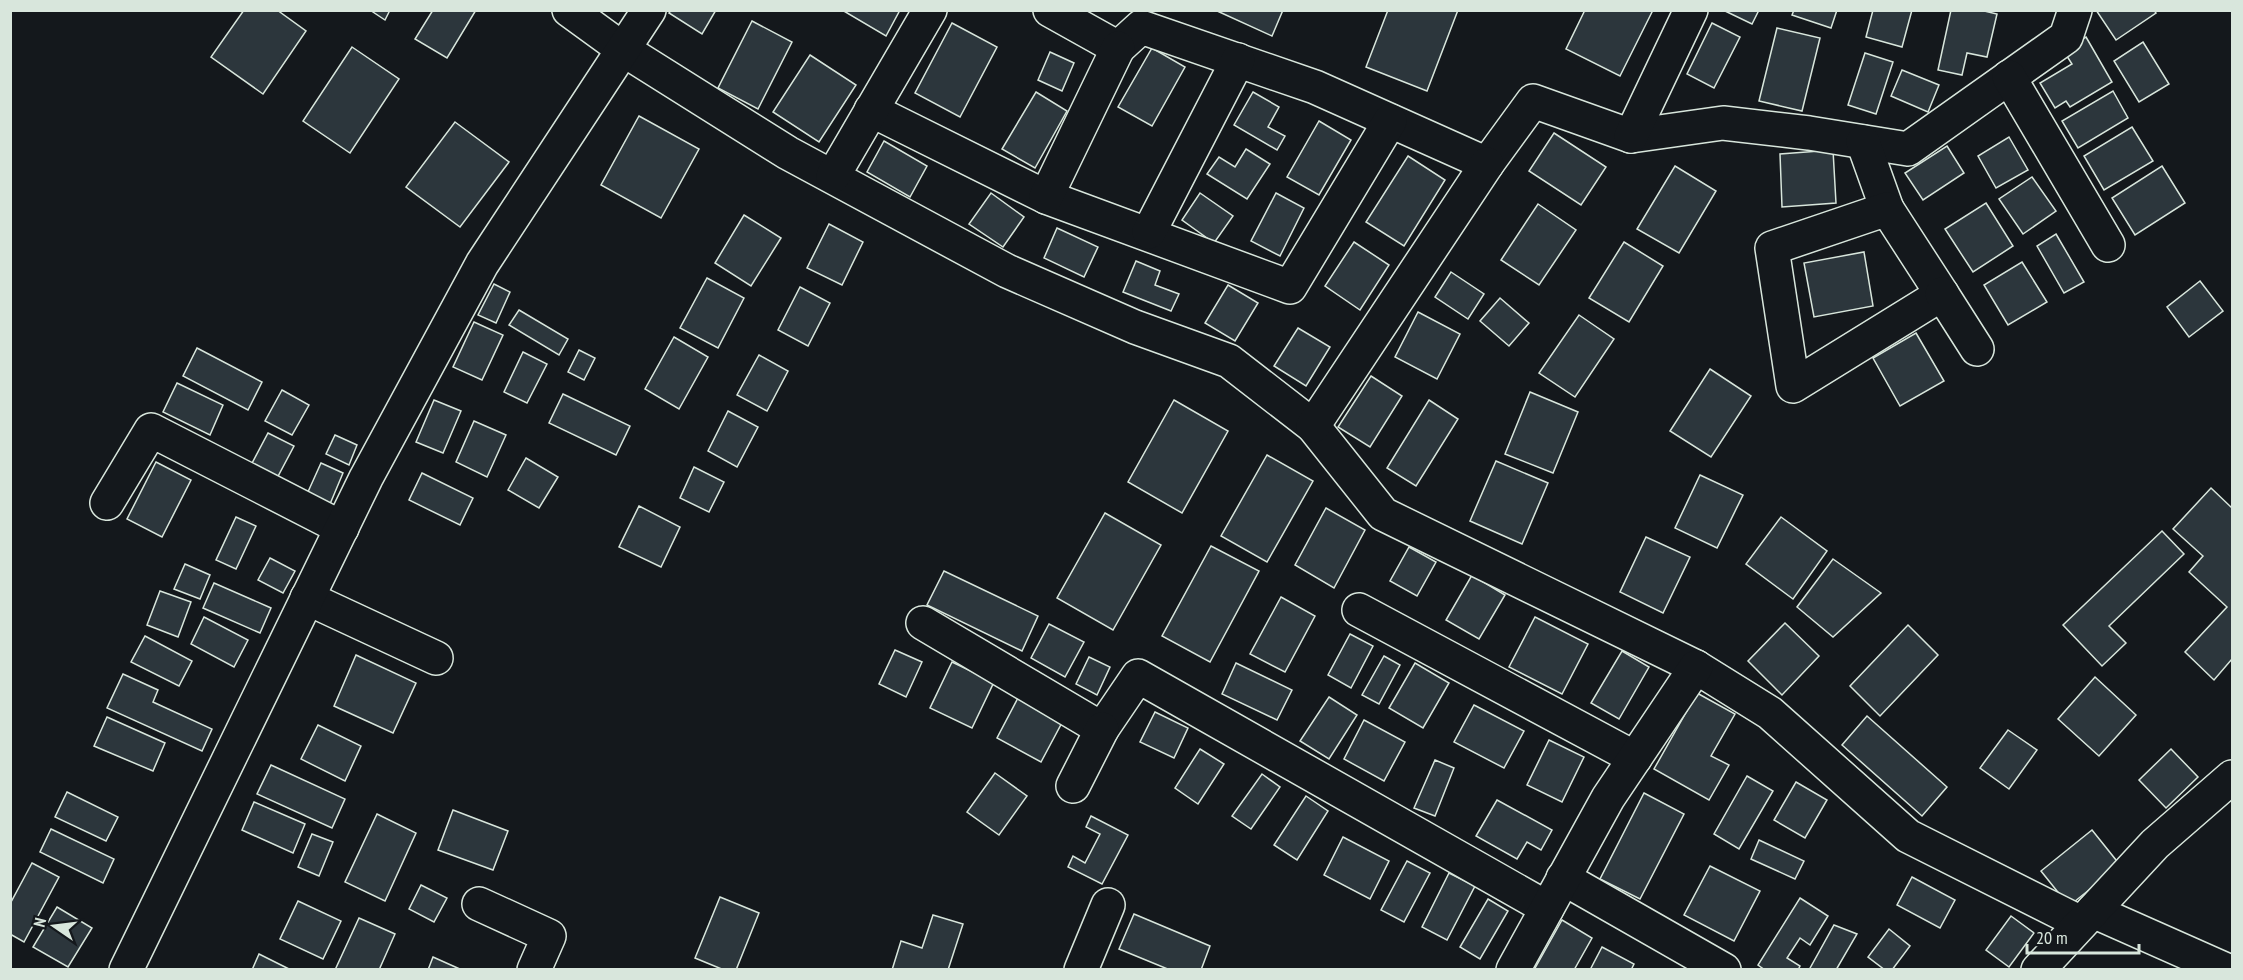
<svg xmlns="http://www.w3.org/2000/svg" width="2243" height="980" font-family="'PT Sans Narrow',sans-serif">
<rect width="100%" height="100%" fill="#14181c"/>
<g fill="#2c363c" stroke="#d8e6dc" stroke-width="1.5">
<path d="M 244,10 L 277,10 L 306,31 L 263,94 L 211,57 Z"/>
<path d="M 370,10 L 390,10 L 385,20 Z"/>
<path d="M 433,10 L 476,10 L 447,58 L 415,39 Z"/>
<path d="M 671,10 L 716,10 L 702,34 L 669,13 Z"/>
<path d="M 842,10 L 900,10 L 886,36 Z"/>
<path d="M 1215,10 L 1283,10 L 1272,36 Z"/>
<path d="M 1388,10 L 1458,10 L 1427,91 L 1366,67 Z"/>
<path d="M 1585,10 L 1653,10 L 1620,76 L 1566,49 Z"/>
<path d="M 1723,10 L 1759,10 L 1752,24 Z"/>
<path d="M 1794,10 L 1837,10 L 1831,28 L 1792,15 Z"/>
<path d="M 1873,10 L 1912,10 L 1902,47 L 1866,37 Z"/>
<path d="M 1951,10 L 1980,10 L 1997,14 L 1987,57 L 1967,53 L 1962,75 L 1938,70 Z"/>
<path d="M 2096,10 L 2154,10 L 2156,13 L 2116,40 Z"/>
<path d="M 752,21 L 792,42 L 758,109 L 718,88 Z"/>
<path d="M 952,23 L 997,47 L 960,117 L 915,93 Z"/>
<path d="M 1712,23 L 1740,37 L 1714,88 L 1687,74 Z"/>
<path d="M 1777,28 L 1820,38 L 1802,111 L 1759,101 Z"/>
<path d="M 2086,37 L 2112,82 L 2070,107 L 2066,101 L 2055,108 L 2040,83 L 2072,64 L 2063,50 Z"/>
<path d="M 2143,42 L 2169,84 L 2139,102 L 2114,61 Z"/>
<path d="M 352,47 L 399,79 L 350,153 L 303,121 Z"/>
<path d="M 1152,48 L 1185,67 L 1152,126 L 1118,107 Z"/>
<path d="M 1050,52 L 1074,63 L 1062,91 L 1038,80 Z"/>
<path d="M 1865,53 L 1893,62 L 1876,114 L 1848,105 Z"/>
<path d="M 810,55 L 856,85 L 819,142 L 773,112 Z"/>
<path d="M 1902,70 L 1939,85 L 1928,112 L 1891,96 Z"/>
<path d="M 2113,91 L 2128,118 L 2078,148 L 2062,121 Z"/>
<path d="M 1036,92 L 1067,111 L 1035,168 L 1002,149 Z"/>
<path d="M 1253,92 L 1279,107 L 1268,127 L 1285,136 L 1277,150 L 1234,125 Z"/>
<path d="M 639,116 L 699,149 L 661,218 L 601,185 Z"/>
<path d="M 1319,121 L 1351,140 L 1319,195 L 1287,177 Z"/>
<path d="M 455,122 L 509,162 L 460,227 L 406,187 Z"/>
<path d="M 2132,127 L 2153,161 L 2104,190 L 2084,156 Z"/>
<path d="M 1554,133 L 1606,167 L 1581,205 L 1529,171 Z"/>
<path d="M 2009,137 L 2028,170 L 1996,188 L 1978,156 Z"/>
<path d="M 884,141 L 927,166 L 910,197 L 867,172 Z"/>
<path d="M 1947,146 L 1964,173 L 1923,200 L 1905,173 Z"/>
<path d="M 1246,149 L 1270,164 L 1247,199 L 1207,174 L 1219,157 L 1235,167 Z"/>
<path d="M 1833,150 L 1836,203 L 1782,207 L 1780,154 Z"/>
<path d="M 1408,156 L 1445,180 L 1404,246 L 1366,222 Z"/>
<path d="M 1675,166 L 1716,191 L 1679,253 L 1637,229 Z"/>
<path d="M 2162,166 L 2185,203 L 2135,235 L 2112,198 Z"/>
<path d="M 2032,177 L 2056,211 L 2023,234 L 1999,199 Z"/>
<path d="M 991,193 L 1024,217 L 1003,247 L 969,224 Z"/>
<path d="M 1200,193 L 1233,216 L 1214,243 L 1182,220 Z"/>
<path d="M 1276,193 L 1304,208 L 1280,256 L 1251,241 Z"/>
<path d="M 1986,203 L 2013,246 L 1973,272 L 1945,229 Z"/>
<path d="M 1538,204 L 1576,230 L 1539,285 L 1501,260 Z"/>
<path d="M 744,215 L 781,238 L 751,286 L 715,263 Z"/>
<path d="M 829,224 L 863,242 L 842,285 L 807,268 Z"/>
<path d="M 1057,228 L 1098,247 L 1084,277 L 1044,258 Z"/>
<path d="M 2056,234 L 2084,282 L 2064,293 L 2037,246 Z"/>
<path d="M 1354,242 L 1389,265 L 1360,310 L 1325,286 Z"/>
<path d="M 1624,242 L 1663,266 L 1629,322 L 1589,298 Z"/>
<path d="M 1864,252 L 1873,306 L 1814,317 L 1804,263 Z"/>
<path d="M 1136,261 L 1160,271 L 1155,285 L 1179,294 L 1171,311 L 1123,292 Z"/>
<path d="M 2022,262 L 2047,302 L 2008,325 L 1984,285 Z"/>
<path d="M 1451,272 L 1484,294 L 1468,319 L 1435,297 Z"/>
<path d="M 707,278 L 744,298 L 718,348 L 680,328 Z"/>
<path d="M 2200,281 L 2223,311 L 2189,337 L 2167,307 Z"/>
<path d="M 494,284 L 510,292 L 496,323 L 478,315 Z"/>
<path d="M 1228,285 L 1258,303 L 1235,341 L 1205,323 Z"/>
<path d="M 800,287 L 830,303 L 808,346 L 778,330 Z"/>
<path d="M 1500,298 L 1529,323 L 1509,346 L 1480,321 Z"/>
<path d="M 519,310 L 568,339 L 559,355 L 509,325 Z"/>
<path d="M 1418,312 L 1460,334 L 1437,379 L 1395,357 Z"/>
<path d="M 1579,315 L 1614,339 L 1575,397 L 1539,373 Z"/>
<path d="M 474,322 L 503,335 L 482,380 L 453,367 Z"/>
<path d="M 1298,328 L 1330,347 L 1306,386 L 1274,366 Z"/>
<path d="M 1916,333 L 1944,381 L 1900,406 L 1873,358 Z"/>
<path d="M 674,337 L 708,357 L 679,409 L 645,389 Z"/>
<path d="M 197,348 L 262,382 L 248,410 L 183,376 Z"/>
<path d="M 579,350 L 595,358 L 584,380 L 568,372 Z"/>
<path d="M 523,352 L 547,364 L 527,403 L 504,392 Z"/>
<path d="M 759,355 L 788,371 L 767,411 L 737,395 Z"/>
<path d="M 1710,369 L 1751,396 L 1711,457 L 1670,431 Z"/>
<path d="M 1371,376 L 1402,396 L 1370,447 L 1338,427 Z"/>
<path d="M 177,383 L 223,405 L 210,435 L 163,412 Z"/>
<path d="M 282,390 L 309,405 L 292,435 L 265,421 Z"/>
<path d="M 1530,392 L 1578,412 L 1553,473 L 1505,454 Z"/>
<path d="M 563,394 L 630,426 L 616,455 L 549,423 Z"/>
<path d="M 434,400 L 461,411 L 443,453 L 416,442 Z"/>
<path d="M 1174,400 L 1228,431 L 1182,513 L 1128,482 Z"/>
<path d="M 1429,400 L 1458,419 L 1416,486 L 1387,468 Z"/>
<path d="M 728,411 L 758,427 L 737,467 L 708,451 Z"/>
<path d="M 474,421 L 506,435 L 487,477 L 456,462 Z"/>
<path d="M 268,433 L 294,446 L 276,480 L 250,467 Z"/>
<path d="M 335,435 L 357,445 L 349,465 L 326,454 Z"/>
<path d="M 1267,455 L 1313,481 L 1267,562 L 1221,536 Z"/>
<path d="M 526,458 L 558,477 L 539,508 L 508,490 Z"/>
<path d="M 1496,461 L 1548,483 L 1522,544 L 1470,521 Z"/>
<path d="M 156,462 L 191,480 L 162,537 L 127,519 Z"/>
<path d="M 321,463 L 343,473 L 330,504 L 307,494 Z"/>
<path d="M 694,467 L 724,482 L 709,512 L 680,498 Z"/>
<path d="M 422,473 L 473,498 L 460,525 L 409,500 Z"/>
<path d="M 1700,475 L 1743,495 L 1717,548 L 1675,528 Z"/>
<path d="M 2211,488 L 2232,508 L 2232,659 L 2214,680 L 2185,652 L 2227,607 L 2189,572 L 2203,556 L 2173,529 Z"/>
<path d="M 639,506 L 680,527 L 661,567 L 619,547 Z"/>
<path d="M 1326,508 L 1365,530 L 1334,588 L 1295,565 Z"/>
<path d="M 1105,513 L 1161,545 L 1113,630 L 1057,598 Z"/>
<path d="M 236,517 L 256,526 L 236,569 L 216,560 Z"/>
<path d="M 1781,517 L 1827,551 L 1793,599 L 1746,564 Z"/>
<path d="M 2162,531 L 2184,554 L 2109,626 L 2126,643 L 2102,666 L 2063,625 Z"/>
<path d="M 1646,537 L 1690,557 L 1663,613 L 1620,592 Z"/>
<path d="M 1211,546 L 1259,571 L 1210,662 L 1162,636 Z"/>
<path d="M 1409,547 L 1436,562 L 1417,596 L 1390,581 Z"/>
<path d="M 270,558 L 295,571 L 283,593 L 258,580 Z"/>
<path d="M 1833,559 L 1881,593 L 1833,637 L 1797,607 Z"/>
<path d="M 185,564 L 210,575 L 200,599 L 174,589 Z"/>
<path d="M 944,571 L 1038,616 L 1022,651 L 927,605 Z"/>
<path d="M 1472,575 L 1505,595 L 1479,639 L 1446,620 Z"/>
<path d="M 214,583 L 271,608 L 260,633 L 203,608 Z"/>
<path d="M 160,591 L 191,602 L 178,637 L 147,625 Z"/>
<path d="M 1281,597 L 1315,616 L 1285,672 L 1250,654 Z"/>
<path d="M 204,617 L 248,640 L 234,667 L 191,644 Z"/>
<path d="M 1535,617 L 1588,644 L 1562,694 L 1509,667 Z"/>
<path d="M 1785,623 L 1819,656 L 1782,695 L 1748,661 Z"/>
<path d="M 1049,624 L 1084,642 L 1065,677 L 1031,658 Z"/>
<path d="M 1908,625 L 1938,655 L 1880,716 L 1850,686 Z"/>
<path d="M 1350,634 L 1373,646 L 1351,688 L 1328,675 Z"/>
<path d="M 145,636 L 192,661 L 179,686 L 131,662 Z"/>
<path d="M 895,650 L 922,662 L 906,697 L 879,684 Z"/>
<path d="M 1622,651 L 1649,667 L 1619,719 L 1591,703 Z"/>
<path d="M 356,655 L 416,683 L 393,733 L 334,706 Z"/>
<path d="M 1384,656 L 1400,665 L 1379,704 L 1362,695 Z"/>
<path d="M 1089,657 L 1110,667 L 1097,695 L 1076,684 Z"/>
<path d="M 952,662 L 994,682 L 972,728 L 930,708 Z"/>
<path d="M 1236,663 L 1292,690 L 1277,720 L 1222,694 Z"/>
<path d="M 1415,663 L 1449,683 L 1423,728 L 1389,708 Z"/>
<path d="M 123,674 L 158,690 L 153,702 L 212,729 L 202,751 L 107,708 Z"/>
<path d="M 2095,677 L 2136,715 L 2099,756 L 2058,719 Z"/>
<path d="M 1697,693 L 1735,714 L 1711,756 L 1729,765 L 1709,800 L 1654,769 Z"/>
<path d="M 1020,694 L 1065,717 L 1041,762 L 997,738 Z"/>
<path d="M 1329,697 L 1357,715 L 1329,759 L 1300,741 Z"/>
<path d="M 1474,705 L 1524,731 L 1504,768 L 1454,742 Z"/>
<path d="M 1155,712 L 1188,728 L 1174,758 L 1140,742 Z"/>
<path d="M 1867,716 L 1947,787 L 1922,816 L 1842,745 Z"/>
<path d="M 107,717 L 165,743 L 153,771 L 94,746 Z"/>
<path d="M 1364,720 L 1405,742 L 1384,781 L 1344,759 Z"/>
<path d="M 318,725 L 361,746 L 345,781 L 301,759 Z"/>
<path d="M 2008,730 L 2037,750 L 2009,789 L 1980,768 Z"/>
<path d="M 1549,740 L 1584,757 L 1562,802 L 1527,785 Z"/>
<path d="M 1200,749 L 1224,764 L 1198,804 L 1175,788 Z"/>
<path d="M 2171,749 L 2198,777 L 2166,808 L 2139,780 Z"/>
<path d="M 1435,760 L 1454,768 L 1435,816 L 1414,808 Z"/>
<path d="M 271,765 L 345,799 L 332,828 L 257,794 Z"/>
<path d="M 995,773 L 1027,796 L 999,835 L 967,812 Z"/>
<path d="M 1262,774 L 1280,787 L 1251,829 L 1232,816 Z"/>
<path d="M 1747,776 L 1773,791 L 1739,849 L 1714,834 Z"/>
<path d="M 1796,782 L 1827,800 L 1805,838 L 1774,820 Z"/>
<path d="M 67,792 L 118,817 L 106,841 L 55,817 Z"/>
<path d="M 1644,793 L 1684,814 L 1640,899 L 1600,879 Z"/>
<path d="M 1306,796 L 1328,811 L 1297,860 L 1274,845 Z"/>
<path d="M 1497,800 L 1552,830 L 1541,850 L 1527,842 L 1517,859 L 1476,836 Z"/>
<path d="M 254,802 L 305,824 L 293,853 L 242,830 Z"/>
<path d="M 453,810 L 508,831 L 493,870 L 438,850 Z"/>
<path d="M 377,814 L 416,833 L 385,901 L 345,882 Z"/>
<path d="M 1091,816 L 1128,835 L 1102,884 L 1068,867 L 1073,856 L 1085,863 L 1100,834 L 1086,827 Z"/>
<path d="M 51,829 L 114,859 L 103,883 L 40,852 Z"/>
<path d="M 2092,830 L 2120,865 L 2069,906 L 2041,871 Z"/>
<path d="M 312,834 L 333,842 L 319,876 L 298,867 Z"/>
<path d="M 1343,837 L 1389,861 L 1370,899 L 1324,875 Z"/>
<path d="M 1759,840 L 1804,861 L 1795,879 L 1751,859 Z"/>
<path d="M 1407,861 L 1430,873 L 1404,922 L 1381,910 Z"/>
<path d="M 32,863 L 59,877 L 24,942 L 10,934 L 10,904 Z"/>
<path d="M 1710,866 L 1760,891 L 1734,941 L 1684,915 Z"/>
<path d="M 1449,873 L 1475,886 L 1447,940 L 1422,927 Z"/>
<path d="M 1912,877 L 1955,900 L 1940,928 L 1897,905 Z"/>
<path d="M 421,885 L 447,898 L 434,922 L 409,909 Z"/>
<path d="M 720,897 L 759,913 L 736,970 L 724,970 L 695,958 Z"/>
<path d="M 1800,898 L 1828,916 L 1810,945 L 1800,938 L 1787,958 L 1800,966 L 1798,970 L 1765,970 L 1758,965 Z"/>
<path d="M 1488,899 L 1508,911 L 1480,959 L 1460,947 Z"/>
<path d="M 298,901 L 341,921 L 323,959 L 280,939 Z"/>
<path d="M 57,907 L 92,928 L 68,967 L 33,947 Z"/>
<path d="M 1134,914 L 1210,946 L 1201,970 L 1170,970 L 1119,949 Z"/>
<path d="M 933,915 L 963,924 L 948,970 L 892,970 L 901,941 L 922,948 Z"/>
<path d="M 2011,916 L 2034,933 L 2009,967 L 1986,950 Z"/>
<path d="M 359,918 L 395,934 L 379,970 L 335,970 Z"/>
<path d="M 1562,920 L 1592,938 L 1574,970 L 1534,970 Z"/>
<path d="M 1834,925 L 1857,934 L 1836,970 L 1809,970 Z"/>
<path d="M 1889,929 L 1910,946 L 1892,970 L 1885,970 L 1868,957 Z"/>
<path d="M 1602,947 L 1634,964 L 1631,970 L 1590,970 Z"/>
<path d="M 259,954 L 291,970 L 252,970 Z"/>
<path d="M 433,957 L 462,970 L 428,970 Z"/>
</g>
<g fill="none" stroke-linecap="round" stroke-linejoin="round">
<g stroke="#d8e6dc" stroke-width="36">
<g id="minor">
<path d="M 569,10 L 624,50 L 788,153 L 1007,271 L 1135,327 L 1229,361 L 1313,426 L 1383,514 L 1696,667 L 1770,713 L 1908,836 L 2081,923"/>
<path d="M 1050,10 L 1118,48 L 1141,27 L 1315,87 L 1487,164 L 1533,101 L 1631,136 L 1723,123 L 1809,133 L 1908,149 L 2066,37 L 2075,10"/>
<path d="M 2009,77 L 2108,245"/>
<path d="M 871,110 L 1046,197 L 1290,287 L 1390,121"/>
<path d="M 1631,136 L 1691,10"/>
<path d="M 1863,142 L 1887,209"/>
<path d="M 833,176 L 930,10"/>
<path d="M 1046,197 L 1118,48"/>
<path d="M 1887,209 L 1942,294 L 1793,386 L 1772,248 Z"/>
<path d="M 1149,232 L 1238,60"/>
<path d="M 1942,294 L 1977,349"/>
<path d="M 1313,426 L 1487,164"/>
<path d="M 107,503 L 151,430 L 342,528"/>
<path d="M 307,598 L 436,658"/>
<path d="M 1359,610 L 1635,758"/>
<path d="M 923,623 L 1102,729 L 1138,676 L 1547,908"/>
<path d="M 1073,786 L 1102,729"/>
<path d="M 1563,878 L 1724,970"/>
<path d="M 479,904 L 549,936 L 534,970"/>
<path d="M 2093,911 L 2226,970"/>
<path d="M 126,970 L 366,478 L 482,264 L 649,10"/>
<path d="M 1081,970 L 1108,905"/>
<path d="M 1513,970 L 1608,798 L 1696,667"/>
<path d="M 2038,970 L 2155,844 L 2232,777"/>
</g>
</g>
<use href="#minor" stroke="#14181c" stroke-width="33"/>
</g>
<rect width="2243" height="980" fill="none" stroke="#d8e6dc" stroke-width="24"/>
<g transform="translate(54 926) rotate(284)" stroke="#14181c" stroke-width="4.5" paint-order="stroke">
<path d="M0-4.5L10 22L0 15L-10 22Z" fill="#d8e6dc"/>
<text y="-9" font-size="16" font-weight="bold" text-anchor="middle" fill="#d8e6dc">N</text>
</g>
<path d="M2027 944v9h112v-9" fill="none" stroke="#d8e6dc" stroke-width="3"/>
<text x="2036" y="944" font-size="18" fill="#d8e6dc" stroke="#14181c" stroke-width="4.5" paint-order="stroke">20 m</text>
</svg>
